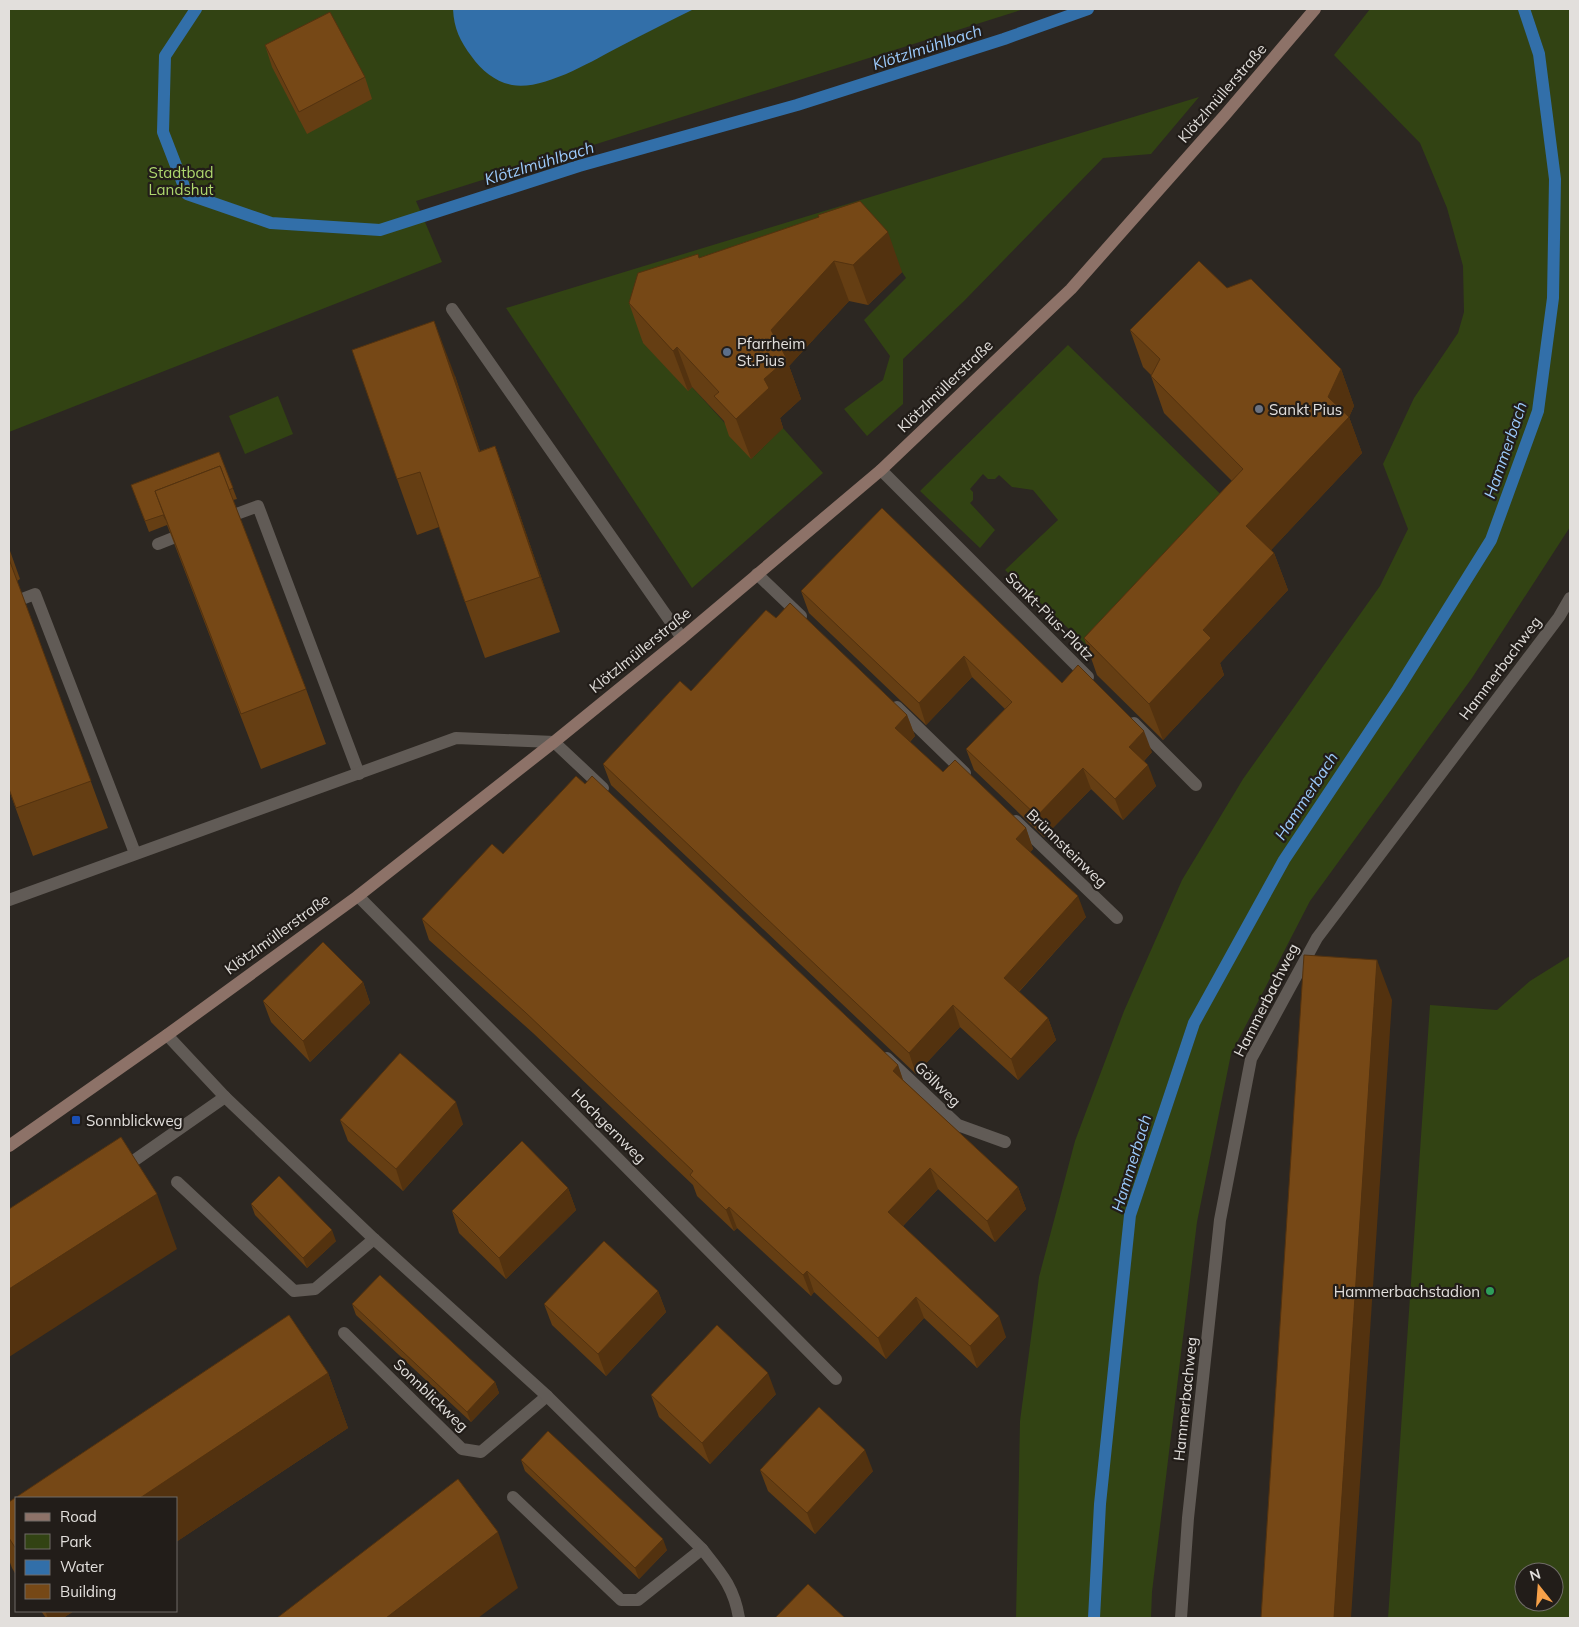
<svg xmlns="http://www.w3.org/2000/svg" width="1579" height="1627" font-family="Mulish,sans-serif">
<rect width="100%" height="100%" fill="#2c2722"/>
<g fill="#324313" fill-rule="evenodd">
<path d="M 9,9 L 1024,9 L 416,201 L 442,262 L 9,432 Z"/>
<path d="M 1370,9 L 1570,9 L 1570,527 L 1472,678 L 1310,901 L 1231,1054 L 1197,1222 L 1152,1592 L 1151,1618 L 1016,1618 L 1020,1421 L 1039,1277 L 1075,1141 L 1124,1011 L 1182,880 L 1243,779 L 1380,586 L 1408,529 L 1383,464 L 1414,398 L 1458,333 L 1464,312 L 1463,266 L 1447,208 L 1420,143 L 1334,55 Z"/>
<path d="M 1199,97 L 1151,154 L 1103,158 L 964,301 L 903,359 L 903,404 L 867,436 L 844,409 L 883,380 L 890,356 L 864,320 L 906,278 L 902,272 L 645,339 L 642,341 L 688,390 L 692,387 L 733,432 L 751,459 L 783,428 L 823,473 L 692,588 L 506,308 Z"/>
<path d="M 1068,345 L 1245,518 L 1107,664 L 1005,570 L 1058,520 L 1033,490 L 1012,487 L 999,475 L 995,479 L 988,479 L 983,474 L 970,489 L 973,492 L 973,500 L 970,503 L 995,530 L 980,548 L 920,491 Z"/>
<path d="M 278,396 L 293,434 L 245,454 L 229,416 Z"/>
<path d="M 1570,956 L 1570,1618 L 1388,1618 L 1430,1005 L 1497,1010 L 1530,981 ZM 1524,1572 L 1554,1572 L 1554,1602 L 1524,1602 Z"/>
</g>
<path fill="#326fa9" d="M 453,9 L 694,9 C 669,21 644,34 619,47 C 592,61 543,91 512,85 C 496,82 482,71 472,57 C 460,41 454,29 453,9 Z"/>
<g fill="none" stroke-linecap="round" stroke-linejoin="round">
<g stroke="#326fa9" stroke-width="12">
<path d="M 196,9 L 165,56 L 163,132 L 187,194 L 271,223 L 380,230 L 579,166 L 797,105 L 1004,39 L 1088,9"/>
<path d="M 1094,1618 L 1100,1504 L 1130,1215 L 1194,1023 L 1284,860 L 1398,689 L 1491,540 L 1538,411 L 1553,298 L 1555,179 L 1539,54 L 1524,9"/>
</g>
<g stroke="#615b56" stroke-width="12">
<path d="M 452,309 L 682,638"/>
<path d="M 223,519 L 258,506 L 359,774"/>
<path d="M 158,544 L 188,532"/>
<path d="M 9,604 L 35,594 L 135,853"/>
<path d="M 122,1169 L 225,1097"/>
<path d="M 177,1182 L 294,1291 L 315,1289 L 374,1239"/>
<path d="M 344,1333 L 462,1449 L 481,1452 L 547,1396"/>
<path d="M 513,1497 L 621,1600 L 638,1600 L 702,1549"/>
</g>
<g stroke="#615b56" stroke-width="12">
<path d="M 881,470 L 1088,677"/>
<path d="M 757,574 L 801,616"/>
<path d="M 897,707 L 965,773"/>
<path d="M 1134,723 L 1196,785"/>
<path d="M 1016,821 L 1117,918"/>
<path d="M 358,896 L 836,1379"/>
<path d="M 9,900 L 456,738 L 554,742 L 603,788"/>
<path d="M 167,1035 L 225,1097 L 374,1239 L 547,1396 L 702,1549 C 721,1573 734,1587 739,1618"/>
<path d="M 887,1058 L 958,1125 L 1005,1142"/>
<path d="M 1181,1618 L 1188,1518 L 1220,1220 L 1251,1059 L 1317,938 L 1559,617 L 1570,598"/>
</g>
<path stroke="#8d7268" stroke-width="12" d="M 9,1146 L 167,1035 L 358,896 L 554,742 L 682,638 L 881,470 L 1071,289 L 1225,115 L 1315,9"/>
</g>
<g fill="#653e13">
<path d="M 265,45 L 365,77 L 372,99 L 307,134 L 272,67 Z"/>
<path d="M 819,217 L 902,272 L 868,305 L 849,301 L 789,366 L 801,399 L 780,418 L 783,428 L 751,459 L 729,436 L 724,421 L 692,387 L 688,391 L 643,343 L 629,303 L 699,258 Z"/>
<path d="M 1227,288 L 1341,369 L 1354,406 L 1349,417 L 1362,453 L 1271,550 L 1274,553 L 1288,590 L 1220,663 L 1224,675 L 1163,740 L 1097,675 L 1084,638 L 1232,481 L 1164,413 L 1151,376 L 1151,375 L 1143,367 L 1130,330 Z"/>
<path d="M 455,376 L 480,451 L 495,446 L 515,501 L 560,632 L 485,658 L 465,602 L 439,527 L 417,535 L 397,479 Z"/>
<path d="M 219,452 L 237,499 L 233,500 L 306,689 L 326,744 L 261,769 L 167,525 L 149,532 L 131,485 Z"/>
<path d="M 9,548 L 20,579 L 17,581 L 108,828 L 33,856 L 9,790 Z"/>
<path d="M 801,591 L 1062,683 L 1152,752 L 1144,761 L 1156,786 L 1123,820 L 1091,789 L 1044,837 L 974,770 L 966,749 L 1005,709 L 972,677 L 926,725 L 809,613 Z"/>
<path d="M 776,618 L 907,715 L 915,736 L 910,742 L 943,772 L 1026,828 L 1033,849 L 1030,852 L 1086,917 L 1019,992 L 1048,1018 L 1056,1040 L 1018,1080 L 960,1027 L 916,1074 L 611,785 L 603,764 L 691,691 Z"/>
<path d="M 503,854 L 898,1065 L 903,1080 L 1018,1187 L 1026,1209 L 995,1242 L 938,1189 L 903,1226 L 1006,1337 L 977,1368 L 924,1318 L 886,1359 L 814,1292 L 811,1296 L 737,1228 L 734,1231 L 697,1196 L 693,1185 L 533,1033 L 429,940 L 422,919 Z"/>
<path d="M 363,982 L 370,1003 L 310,1062 L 271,1022 L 263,1001 Z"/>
<path d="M 340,1120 L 463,1124 L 403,1191 L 348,1141 Z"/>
<path d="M 568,1188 L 576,1210 L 506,1279 L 459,1233 L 452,1211 Z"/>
<path d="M 251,1204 L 336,1241 L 307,1268 L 255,1215 Z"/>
<path d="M 658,1291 L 666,1312 L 606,1376 L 552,1325 L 544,1304 Z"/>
<path d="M 352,1304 L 495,1382 L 499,1393 L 471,1422 L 356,1315 Z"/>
<path d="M 289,1315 L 328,1373 L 348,1428 L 176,1542 L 176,1498 L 16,1498 L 16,1575 L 12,1568 L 9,1560 L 9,1502 Z"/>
<path d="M 776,1394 L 710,1464 L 659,1417 L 651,1395 Z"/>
<path d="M 521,1460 L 667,1550 L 639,1579 L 525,1471 Z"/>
<path d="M 760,1470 L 873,1471 L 815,1534 L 768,1491 Z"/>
<path d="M 41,1611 L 74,1611 L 63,1618 L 46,1618 Z"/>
</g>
<g fill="#53320f">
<path d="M 888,232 L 902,272 L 868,305 L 853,265 Z"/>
<path d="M 834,261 L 849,301 L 789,366 L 801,399 L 780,418 L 783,428 L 751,459 L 736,419 L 764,379 L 771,330 Z"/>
<path d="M 434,321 L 455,376 L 499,507 L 479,452 Z"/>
<path d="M 677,347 L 692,387 L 688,391 L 673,351 Z"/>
<path d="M 1341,369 L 1354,406 L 1349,417 L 1362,453 L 1259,563 L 1246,526 L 1328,397 Z"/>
<path d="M 495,446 L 515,501 L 560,632 L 540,577 Z"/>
<path d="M 1274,553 L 1288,590 L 1220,663 L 1224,675 L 1163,740 L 1149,704 L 1203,630 Z"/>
<path d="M 964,656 L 972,677 L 926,725 L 919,703 Z"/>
<path d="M 907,715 L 915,736 L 903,749 L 895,728 Z"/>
<path d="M 1144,731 L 1152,752 L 1137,768 L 1129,747 Z"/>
<path d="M 1148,765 L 1156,786 L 1123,820 L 1115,799 Z"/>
<path d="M 1083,768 L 1091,789 L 1044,837 L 1037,816 Z"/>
<path d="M 1026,828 L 1033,849 L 1023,860 L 1016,839 Z"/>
<path d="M 1078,896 L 1086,917 L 1012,999 L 1004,978 Z"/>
<path d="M 1377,960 L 1392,1000 L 1351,1618 L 1334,1618 Z"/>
<path d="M 363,982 L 370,1003 L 310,1062 L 303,1041 Z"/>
<path d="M 953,1005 L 960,1027 L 916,1074 L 909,1053 Z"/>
<path d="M 1048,1018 L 1056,1040 L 1018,1080 L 1011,1059 Z"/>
<path d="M 898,1065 L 905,1086 L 893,1071 Z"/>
<path d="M 456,1102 L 463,1124 L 403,1191 L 396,1169 Z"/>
<path d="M 930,1168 L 938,1189 L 896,1233 L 888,1212 Z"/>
<path d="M 1018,1187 L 1026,1209 L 995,1242 L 987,1221 Z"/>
<path d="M 568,1188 L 576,1210 L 506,1279 L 499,1258 Z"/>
<path d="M 157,1194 L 177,1249 L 9,1357 L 9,1289 Z"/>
<path d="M 729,1207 L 737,1228 L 734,1231 L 726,1210 Z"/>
<path d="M 332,1230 L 336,1241 L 307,1268 L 303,1258 Z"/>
<path d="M 807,1271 L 814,1292 L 811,1296 L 803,1275 Z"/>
<path d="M 658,1291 L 666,1312 L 606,1376 L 598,1354 Z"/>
<path d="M 916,1297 L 924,1318 L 886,1359 L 878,1338 Z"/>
<path d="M 999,1316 L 1006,1337 L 977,1368 L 970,1346 Z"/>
<path d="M 328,1373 L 348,1428 L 176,1542 L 176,1498 L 140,1498 Z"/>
<path d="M 768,1373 L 776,1394 L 710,1464 L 702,1443 Z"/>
<path d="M 495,1382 L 499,1393 L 471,1422 L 467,1412 Z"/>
<path d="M 865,1450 L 873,1471 L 815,1534 L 807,1513 Z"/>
<path d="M 498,1532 L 518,1588 L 478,1618 L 386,1618 Z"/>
<path d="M 663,1539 L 667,1550 L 639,1579 L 635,1568 Z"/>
<path d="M 45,1611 L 74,1611 L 63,1618 L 48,1618 Z"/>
</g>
<g fill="#764816" stroke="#53320f">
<path d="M 330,12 L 365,77 L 299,112 L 265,45 Z"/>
<path d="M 860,201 L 888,232 L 853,265 L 834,261 L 771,330 L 787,359 L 764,379 L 769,388 L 736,419 L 714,396 L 719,392 L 677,347 L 673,351 L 629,303 L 638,273 L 698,254 L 699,258 L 819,217 L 818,215 Z"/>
<path d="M 1199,261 L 1227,288 L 1251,279 L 1341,369 L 1328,397 L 1349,417 L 1246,526 L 1274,553 L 1203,630 L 1211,638 L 1149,704 L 1084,638 L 1243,469 L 1151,376 L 1160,359 L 1130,330 Z"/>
<path d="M 434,321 L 479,452 L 495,446 L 540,577 L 465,602 L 420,472 L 397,479 L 352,350 Z"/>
<path d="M 219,452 L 233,488 L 229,490 L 220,466 L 155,491 L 166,520 L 163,515 L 145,521 L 131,485 Z"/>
<path d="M 220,466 L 306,689 L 241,714 L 155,491 Z"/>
<path d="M 882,508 L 1062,683 L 1078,665 L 1144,731 L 1129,747 L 1148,765 L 1115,799 L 1083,768 L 1037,816 L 966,749 L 1012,702 L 964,656 L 919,703 L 801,591 Z"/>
<path d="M 9,559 L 91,781 L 16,808 L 9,789 Z"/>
<path d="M 790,603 L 907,715 L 895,728 L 943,772 L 955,760 L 1026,828 L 1016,839 L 1078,896 L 1004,978 L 1048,1018 L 1011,1059 L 953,1005 L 909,1053 L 603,764 L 680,681 L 691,691 L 766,610 L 776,618 Z"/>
<path d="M 576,776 L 585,784 L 592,776 L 898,1065 L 893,1071 L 1018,1187 L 987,1221 L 930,1168 L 888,1212 L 999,1316 L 970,1346 L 916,1297 L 878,1338 L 807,1271 L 803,1275 L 729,1207 L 726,1210 L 690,1175 L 693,1171 L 525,1012 L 422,919 L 492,844 L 503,854 Z"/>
<path d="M 323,942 L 363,982 L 303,1041 L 263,1001 Z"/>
<path d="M 1304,955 L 1377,960 L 1334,1618 L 1261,1618 Z"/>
<path d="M 400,1053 L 456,1102 L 396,1169 L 340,1120 Z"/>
<path d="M 121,1137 L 157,1194 L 9,1289 L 9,1209 Z"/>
<path d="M 522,1141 L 568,1188 L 499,1258 L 452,1211 Z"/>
<path d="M 279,1176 L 332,1230 L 303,1258 L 251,1204 Z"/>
<path d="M 604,1241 L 658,1291 L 598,1354 L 544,1304 Z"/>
<path d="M 380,1275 L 495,1382 L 467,1412 L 352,1304 Z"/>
<path d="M 289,1315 L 328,1373 L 140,1498 L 16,1498 L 16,1549 L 9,1538 L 9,1502 Z"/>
<path d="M 717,1325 L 768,1373 L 702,1443 L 651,1395 Z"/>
<path d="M 819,1407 L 865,1450 L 807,1513 L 760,1470 Z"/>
<path d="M 548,1431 L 663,1539 L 635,1568 L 521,1460 Z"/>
<path d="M 458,1479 L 498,1532 L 386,1618 L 277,1618 Z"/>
<path d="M 808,1584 L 845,1618 L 775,1618 Z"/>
</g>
<circle fill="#5c6f8a" stroke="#221d19" stroke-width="2" cx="727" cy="352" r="5"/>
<circle fill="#6b7280" stroke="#221d19" stroke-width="2" cx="1259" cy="409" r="5"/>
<rect fill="#1a4fb4" stroke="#221d19" stroke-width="2" x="71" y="1115" width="10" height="10" rx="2.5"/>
<circle fill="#2e9e5b" stroke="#221d19" stroke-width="2" cx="1490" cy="1291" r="5"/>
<g text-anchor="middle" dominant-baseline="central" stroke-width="4.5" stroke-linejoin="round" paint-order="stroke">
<g font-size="15" fill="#e2dfdc" stroke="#221d19">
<text transform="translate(1222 93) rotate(-49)">Klötzlmüllerstraße</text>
<text transform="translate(945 386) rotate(-44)">Klötzlmüllerstraße</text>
<text transform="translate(1050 616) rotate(45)">Sankt-Pius-Platz</text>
<text transform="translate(640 650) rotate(-39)">Klötzlmüllerstraße</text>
<text transform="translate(1500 668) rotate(-53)">Hammerbachweg</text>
<text transform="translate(1067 848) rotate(44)">Brünnsteinweg</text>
<text transform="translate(277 934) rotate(-36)">Klötzlmüllerstraße</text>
<text transform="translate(1266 1000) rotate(-63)">Hammerbachweg</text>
<text transform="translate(938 1084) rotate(44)">Göllweg</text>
<text transform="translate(609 1126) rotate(45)">Hochgernweg</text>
<text transform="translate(431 1395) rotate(44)">Sonnblickweg</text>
<text transform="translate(1185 1399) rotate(-84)">Hammerbachweg</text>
</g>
<g font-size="15" fill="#aed76d" stroke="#221d19">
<text x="181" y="172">Stadtbad<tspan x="181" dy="17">Landshut</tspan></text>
</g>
<g font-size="15" fill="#e2dfdc" stroke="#221d19" text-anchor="start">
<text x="737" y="343">Pfarrheim<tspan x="737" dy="17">St.Pius</tspan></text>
<text x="1269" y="409">Sankt Pius</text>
<text x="86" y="1120">Sonnblickweg</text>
<text x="1480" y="1291" text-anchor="end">Hammerbachstadion</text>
</g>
<g font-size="16" font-style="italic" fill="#9ccafb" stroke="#221d19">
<text transform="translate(927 47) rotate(-18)">Klötzlmühlbach</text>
<text transform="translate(539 163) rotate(-17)">Klötzlmühlbach</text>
<text transform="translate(1505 450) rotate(-71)">Hammerbach</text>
<text transform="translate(1306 796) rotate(-57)">Hammerbach</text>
<text transform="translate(1131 1163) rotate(-73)">Hammerbach</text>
</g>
</g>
<rect width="1579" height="1627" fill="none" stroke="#e2dfdc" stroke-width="20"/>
<rect x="15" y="1497" width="162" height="115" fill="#221d19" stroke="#6f6b67"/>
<rect x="25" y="1513" width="25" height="8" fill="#8d7268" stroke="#6f6b67"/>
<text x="60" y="1522" font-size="15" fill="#e2dfdc">Road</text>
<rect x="25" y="1534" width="25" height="15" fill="#324313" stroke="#6f6b67"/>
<text x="60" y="1547" font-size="15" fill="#e2dfdc">Park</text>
<rect x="25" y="1560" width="25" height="15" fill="#326fa9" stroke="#6f6b67"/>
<text x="60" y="1572" font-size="15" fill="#e2dfdc">Water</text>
<rect x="25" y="1584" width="25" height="15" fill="#764816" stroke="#6f6b67"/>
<text x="60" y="1597" font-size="15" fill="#e2dfdc">Building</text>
<g transform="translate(1539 1587) rotate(343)"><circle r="24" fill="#221d19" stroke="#6f6b67"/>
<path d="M0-4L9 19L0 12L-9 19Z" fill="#f7a149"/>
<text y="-8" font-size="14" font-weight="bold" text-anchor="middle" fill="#e2dfdc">N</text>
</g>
</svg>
